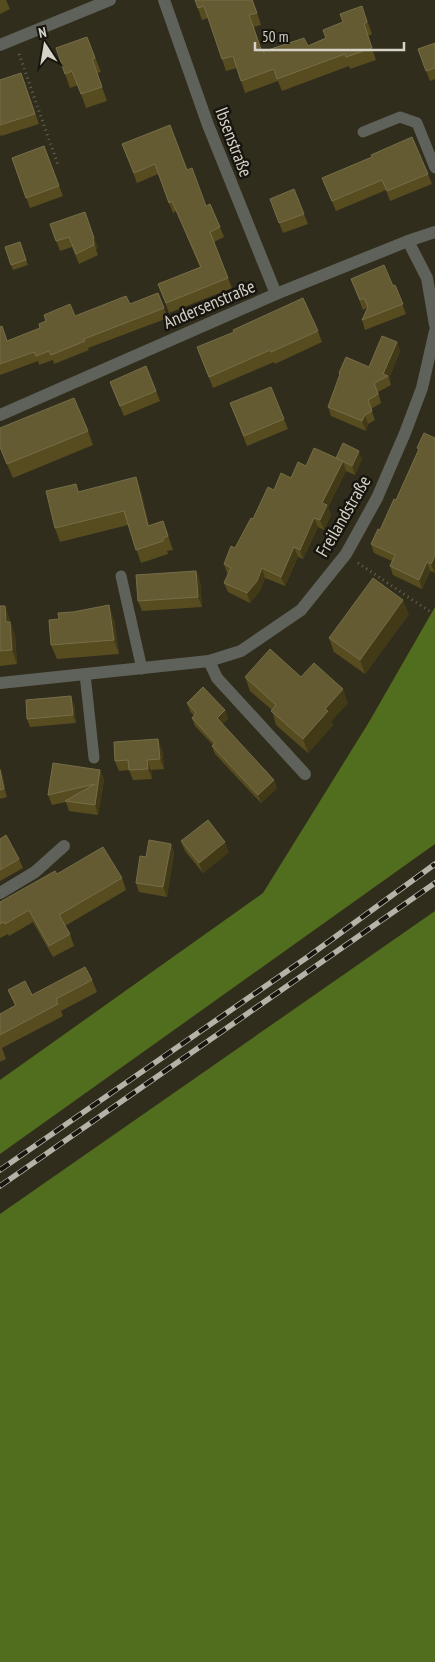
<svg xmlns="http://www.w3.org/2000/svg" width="435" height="1662" font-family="'PT Sans Narrow',sans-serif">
<rect width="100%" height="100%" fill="#312d1c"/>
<g fill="#516d1e">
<path d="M 435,607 L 435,844 L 0,1154 L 0,1080 L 263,893 L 369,722 Z"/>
<path d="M 435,911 L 435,1662 L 0,1662 L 0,1214 Z"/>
</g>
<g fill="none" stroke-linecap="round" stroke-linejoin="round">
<g stroke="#666354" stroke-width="3" stroke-dasharray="1 4" stroke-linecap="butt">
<path d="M 19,54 L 58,165"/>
<path d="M 358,563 L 435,615"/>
</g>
<g stroke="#5f625a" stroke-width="11">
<path d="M 363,132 L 400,117 L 417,123 L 435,168"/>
<path d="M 121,576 L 142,669"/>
<path d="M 85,674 L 94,758"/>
</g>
<g stroke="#5f625a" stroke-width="12">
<path d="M 164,0 L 208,125 L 276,294"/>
<path d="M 0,45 L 110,0"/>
<path d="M 408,241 L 427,278 L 435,325"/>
<path d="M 0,415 L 276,294 L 408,241 L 435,232"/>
<path d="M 209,661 L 217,678 L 305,774"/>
<path d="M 0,683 L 209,661 L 241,651 L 301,610 L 346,554 L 377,498 L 405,433 L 422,388 L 435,331"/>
<path d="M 0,893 L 35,872 L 64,846"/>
</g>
<g stroke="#b5b3a7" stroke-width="5.5">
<g id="rail">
<path d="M 0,1170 L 309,956 L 435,864"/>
<path d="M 0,1186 L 435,883"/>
</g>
</g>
<use href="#rail" stroke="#17150e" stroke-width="4" stroke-dasharray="11" stroke-linecap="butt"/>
</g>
<g fill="#574c20">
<path d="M 0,0 L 6,0 L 10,9 L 0,14 Z"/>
<path d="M 195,0 L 253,0 L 261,25 L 254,27 L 262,52 L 308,46 L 326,38 L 343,22 L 362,6 L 372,34 L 368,36 L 376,60 L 350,69 L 349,66 L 282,91 L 278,81 L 245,93 L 237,68 L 226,71 L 208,18 L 202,20 Z"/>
<path d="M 87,37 L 101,72 L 97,73 L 107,101 L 86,108 L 78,85 L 70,88 L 56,48 Z"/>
<path d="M 435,43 L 435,79 L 430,81 L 418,49 Z"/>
<path d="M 21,73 L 39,124 L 1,136 L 0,134 L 0,80 Z"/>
<path d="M 122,144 L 187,170 L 206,206 L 220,227 L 224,237 L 214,242 L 232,288 L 169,313 L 158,284 L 200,267 L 176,211 L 173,213 L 158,174 L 137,183 Z"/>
<path d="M 44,146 L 63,196 L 30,208 L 12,158 Z"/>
<path d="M 428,174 L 432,184 L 390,201 L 386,190 L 336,211 L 322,178 Z"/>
<path d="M 270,199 L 304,214 L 308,224 L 283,233 Z"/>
<path d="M 85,212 L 98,248 L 96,249 L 98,255 L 79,264 L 72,247 L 60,251 L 50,224 Z"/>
<path d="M 20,242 L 28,265 L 13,270 L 5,247 Z"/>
<path d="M 351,279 L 393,286 L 395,285 L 406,314 L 365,330 L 362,320 L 367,308 L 363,310 Z"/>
<path d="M 158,293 L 168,318 L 88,348 L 89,350 L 54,364 L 53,360 L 39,365 L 38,361 L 0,375 L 0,327 L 7,341 L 75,316 L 130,304 Z"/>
<path d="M 318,331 L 322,342 L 275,364 L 274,362 L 213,388 L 197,347 Z"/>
<path d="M 397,342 L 400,351 L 389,378 L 391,385 L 378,392 L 381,403 L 371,409 L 375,420 L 368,424 L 366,431 L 331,416 L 328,407 L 340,376 L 339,373 L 369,367 Z"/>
<path d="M 110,382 L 156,391 L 160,401 L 124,416 Z"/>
<path d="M 230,403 L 284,419 L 288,429 L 247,446 Z"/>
<path d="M 0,428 L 88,431 L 93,445 L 13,478 L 0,448 Z"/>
<path d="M 424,433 L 435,573 L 430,571 L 422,589 L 393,575 L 390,566 L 392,561 L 374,553 L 371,544 L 380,530 L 396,500 L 418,450 L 417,448 Z"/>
<path d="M 336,458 L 362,459 L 355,475 L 346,471 L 328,507 L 331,515 L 324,530 L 318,527 L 303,559 L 298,557 L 285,586 L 265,578 L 260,591 L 250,603 L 228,592 L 224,583 L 228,574 L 227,573 L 224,564 L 235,548 L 274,490 L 306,466 Z"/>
<path d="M 76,484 L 79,492 L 141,491 L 149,526 L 163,521 L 173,550 L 167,551 L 168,554 L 141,563 L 128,525 L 60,542 L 55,528 Z"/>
<path d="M 196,571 L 200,581 L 202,607 L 142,611 L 138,601 Z"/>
<path d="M 0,606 L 5,606 L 15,636 L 17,664 L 0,666 Z"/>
<path d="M 409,614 L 365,674 L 334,652 L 329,638 Z"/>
<path d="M 114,619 L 119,654 L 57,659 L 51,645 Z"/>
<path d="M 245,677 L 301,677 L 348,703 L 331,721 L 333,725 L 308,753 L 276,725 L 272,710 L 250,691 Z"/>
<path d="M 187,703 L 225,710 L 228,719 L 222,724 L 274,780 L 277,788 L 261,803 L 215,754 L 212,746 L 213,745 L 195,726 L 192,718 L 194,716 L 190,711 Z"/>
<path d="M 74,704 L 76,723 L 30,727 L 27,719 Z"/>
<path d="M 162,749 L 164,769 L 151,770 L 152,779 L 133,780 L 129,770 L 119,771 L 115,761 Z"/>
<path d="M 0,767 L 7,797 L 0,799 Z"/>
<path d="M 100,770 L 104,780 L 98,815 L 69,811 L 66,802 L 52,805 L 48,795 Z"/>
<path d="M 0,839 L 19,859 L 23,868 L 0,881 Z"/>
<path d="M 181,841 L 229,852 L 203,873 L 185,851 Z"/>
<path d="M 171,844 L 174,853 L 167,897 L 139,892 L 136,883 L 146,857 Z"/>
<path d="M 57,874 L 122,878 L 126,890 L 65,926 L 70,934 L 74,946 L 53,957 L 33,922 L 9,936 L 8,934 L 0,938 L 0,902 Z"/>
<path d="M 92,980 L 97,992 L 61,1011 L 63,1016 L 2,1048 L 6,1059 L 0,1062 L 0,1014 L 15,1006 L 8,990 L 32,995 Z"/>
</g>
<g fill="#423a17">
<path d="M 85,212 L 98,248 L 96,249 L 98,255 Z"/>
<path d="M 397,342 L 400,351 L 389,378 L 388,376 L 383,374 Z"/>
<path d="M 365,415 L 368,424 L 366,431 L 362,421 Z"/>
<path d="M 359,451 L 362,459 L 355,475 L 352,466 Z"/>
<path d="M 343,461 L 346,471 L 328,507 L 331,515 L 324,530 L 320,520 L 322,503 Z"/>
<path d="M 136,477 L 141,491 L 153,540 L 148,526 Z"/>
<path d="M 314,518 L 318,527 L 303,559 L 300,550 Z"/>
<path d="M 294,547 L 298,557 L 285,586 L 281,577 Z"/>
<path d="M 435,556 L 435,573 L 431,564 Z"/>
<path d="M 427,562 L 430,571 L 422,589 L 419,580 Z"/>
<path d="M 262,568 L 265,578 L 260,591 L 250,603 L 247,593 Z"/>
<path d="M 196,571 L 200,581 L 202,607 L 198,597 Z"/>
<path d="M 403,600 L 409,614 L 365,674 L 360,660 Z"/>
<path d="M 109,605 L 114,619 L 119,654 L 114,640 Z"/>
<path d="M 5,606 L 15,636 L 17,664 L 12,650 L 6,622 Z"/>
<path d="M 343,689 L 348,703 L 331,721 L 333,725 L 308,753 L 303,739 L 325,709 Z"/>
<path d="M 71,696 L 74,704 L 76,723 L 73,715 Z"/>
<path d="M 225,710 L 228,719 L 220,726 L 217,718 Z"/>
<path d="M 158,739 L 162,749 L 164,769 L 160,759 Z"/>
<path d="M 147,760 L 151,770 L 152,779 L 148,769 Z"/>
<path d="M 0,767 L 2,772 L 7,797 L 4,789 Z"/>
<path d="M 100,770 L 104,780 L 98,815 L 95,805 Z"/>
<path d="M 274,780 L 277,788 L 261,803 L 258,795 Z"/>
<path d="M 225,842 L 229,852 L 203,873 L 199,863 Z"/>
<path d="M 171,844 L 174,853 L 167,897 L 163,887 Z"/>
</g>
<g fill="#645b32" stroke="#766e49">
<path d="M 195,0 L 252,0 L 257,13 L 249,15 L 262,52 L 304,38 L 308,46 L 326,38 L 323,30 L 343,22 L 340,14 L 362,6 L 367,22 L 364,24 L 372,48 L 346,57 L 345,54 L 277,79 L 274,69 L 241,81 L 233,56 L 222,59 L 204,6 L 198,8 Z"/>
<path d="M 87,37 L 95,58 L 92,59 L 102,87 L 81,94 L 72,71 L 65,74 L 56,48 Z"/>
<path d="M 435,43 L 435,68 L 426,71 L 418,49 Z"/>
<path d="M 21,73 L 35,114 L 0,125 L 0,80 Z"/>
<path d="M 170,125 L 187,170 L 192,168 L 206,206 L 210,204 L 220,227 L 210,232 L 228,278 L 166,303 L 158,284 L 201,267 L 172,201 L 169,203 L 155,164 L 134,173 L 122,144 Z"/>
<path d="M 412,137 L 428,174 L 387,191 L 382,180 L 332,201 L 322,178 L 372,157 L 371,155 Z"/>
<path d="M 44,146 L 59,186 L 26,198 L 12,158 Z"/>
<path d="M 294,189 L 304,214 L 279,223 L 270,199 Z"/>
<path d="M 85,212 L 94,238 L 93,239 L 94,245 L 76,254 L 69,237 L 56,241 L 50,224 Z"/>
<path d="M 20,242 L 26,260 L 11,265 L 5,247 Z"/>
<path d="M 384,265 L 393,286 L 395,285 L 403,304 L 362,320 L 368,307 L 364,298 L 360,300 L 351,279 Z"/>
<path d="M 158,293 L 164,308 L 84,339 L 85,341 L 51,355 L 49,351 L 36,356 L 34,352 L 0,364 L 0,327 L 2,326 L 7,341 L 40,328 L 39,324 L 46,321 L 44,315 L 70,304 L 75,316 L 126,296 L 130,304 Z"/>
<path d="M 303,298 L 318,331 L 271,352 L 270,350 L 209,377 L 197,347 L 234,332 L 233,330 Z"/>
<path d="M 382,336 L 397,342 L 383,374 L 388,376 L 374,383 L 378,394 L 368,400 L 372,411 L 365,415 L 362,421 L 328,407 L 340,374 L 339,373 L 346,357 L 369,367 Z"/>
<path d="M 146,366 L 156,391 L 120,406 L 110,382 Z"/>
<path d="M 271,387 L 284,419 L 244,436 L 230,403 Z"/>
<path d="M 74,398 L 88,431 L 7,464 L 0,447 L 0,428 Z"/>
<path d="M 424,433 L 435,438 L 435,556 L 431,564 L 427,562 L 419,580 L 390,566 L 395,555 L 371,544 L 378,529 L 380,530 L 394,499 L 396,500 L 419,449 L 417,448 Z"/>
<path d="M 343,443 L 359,451 L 352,466 L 336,458 Z"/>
<path d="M 314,448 L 343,461 L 322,503 L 327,505 L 320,520 L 314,518 L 300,550 L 294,547 L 281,577 L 262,568 L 257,581 L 247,593 L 224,583 L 231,568 L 224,564 L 231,546 L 235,548 L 251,518 L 253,519 L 268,487 L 274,490 L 281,473 L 291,478 L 298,462 L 306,466 Z"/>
<path d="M 136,477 L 148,526 L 163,521 L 168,536 L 163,538 L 163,541 L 136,550 L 124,511 L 55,528 L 46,491 L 76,484 L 78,492 Z"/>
<path d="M 196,571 L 198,597 L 138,601 L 136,575 Z"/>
<path d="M 373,578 L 403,600 L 360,660 L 329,638 Z"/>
<path d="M 109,605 L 114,640 L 51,645 L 49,620 L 59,619 L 58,613 L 73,612 Z"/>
<path d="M 0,606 L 5,606 L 6,622 L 10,622 L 12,650 L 0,651 Z"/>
<path d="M 270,649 L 301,677 L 314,663 L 343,689 L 325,709 L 328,711 L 303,739 L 271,711 L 276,705 L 245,677 Z"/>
<path d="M 203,687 L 225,710 L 217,718 L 274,780 L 258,795 L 212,746 L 215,743 L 192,718 L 196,713 L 187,703 Z"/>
<path d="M 71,696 L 73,715 L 27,719 L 26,700 Z"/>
<path d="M 158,739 L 160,759 L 147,760 L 148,769 L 129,770 L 128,760 L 115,761 L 114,742 Z"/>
<path d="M 53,763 L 100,770 L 95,805 L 65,801 L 95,784 L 48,795 Z"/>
<path d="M 0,770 L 4,789 L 0,790 Z"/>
<path d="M 208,820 L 225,842 L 199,863 L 181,841 Z"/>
<path d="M 6,835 L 19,859 L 0,870 L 0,839 Z"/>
<path d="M 149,840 L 171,844 L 163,887 L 136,883 L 140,856 L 146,857 Z"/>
<path d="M 103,847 L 122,878 L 59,915 L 70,934 L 49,946 L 29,910 L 5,924 L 4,922 L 0,924 L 0,902 L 55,871 L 57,874 Z"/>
<path d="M 85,967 L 92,980 L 56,999 L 58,1004 L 0,1035 L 0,1014 L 16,1005 L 8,990 L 25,981 L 32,995 Z"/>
</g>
<g text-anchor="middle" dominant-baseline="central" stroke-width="5" stroke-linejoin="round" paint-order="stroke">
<g font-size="18" fill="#d5d3c8" stroke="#17150e">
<text transform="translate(234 142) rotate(69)">Ibsenstraße</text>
<text transform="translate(209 304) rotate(-23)">Andersenstraße</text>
<text transform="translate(343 516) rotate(-60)">Freilandstraße</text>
</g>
</g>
<g transform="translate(45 45) rotate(348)" stroke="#17150e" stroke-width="4" paint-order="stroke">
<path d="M0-4L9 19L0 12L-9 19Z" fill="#d5d3c8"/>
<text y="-8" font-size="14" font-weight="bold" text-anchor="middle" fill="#d5d3c8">N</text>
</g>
<path d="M255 42v8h149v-8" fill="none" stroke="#d5d3c8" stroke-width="2.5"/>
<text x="262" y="42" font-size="15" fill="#d5d3c8" stroke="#17150e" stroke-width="4" paint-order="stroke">50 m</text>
</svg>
